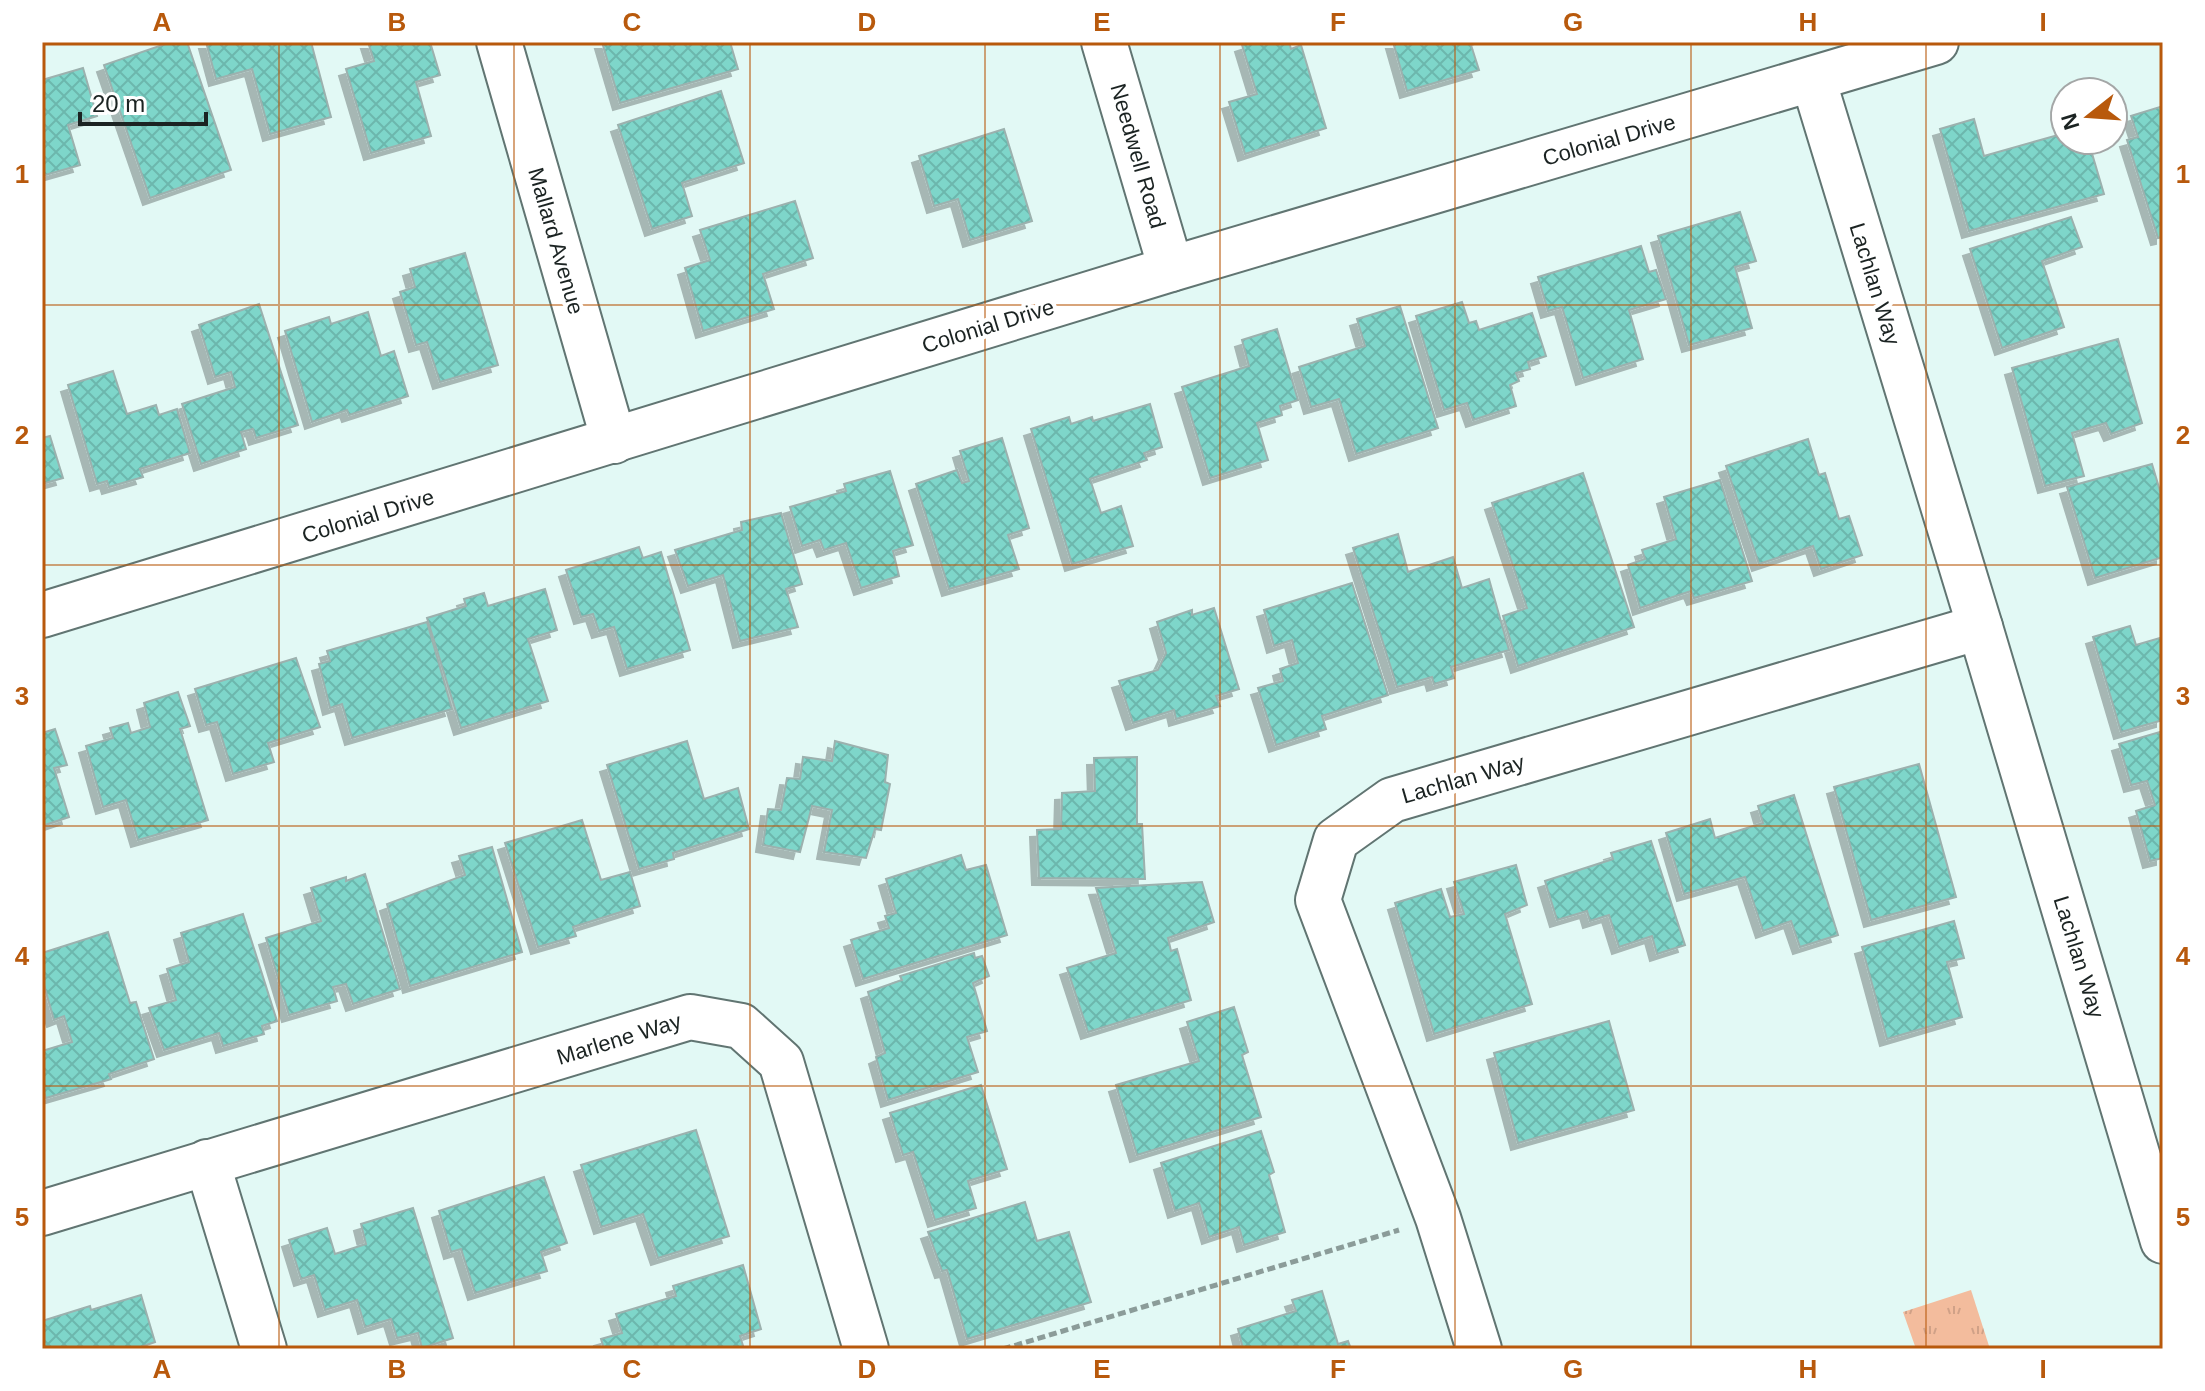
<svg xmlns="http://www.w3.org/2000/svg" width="2205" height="1391" font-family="Arial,sans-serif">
<defs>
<pattern id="park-tufts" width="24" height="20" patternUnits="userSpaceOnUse" patternTransform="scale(2)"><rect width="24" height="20" fill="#f3bc9d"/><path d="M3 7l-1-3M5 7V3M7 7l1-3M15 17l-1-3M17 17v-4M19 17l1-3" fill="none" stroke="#d0a187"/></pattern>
<pattern id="building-cross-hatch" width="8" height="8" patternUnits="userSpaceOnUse" patternTransform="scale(2)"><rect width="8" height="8" fill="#7ed6ca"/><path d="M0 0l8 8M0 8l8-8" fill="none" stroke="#6cb7ad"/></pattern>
<filter id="shadow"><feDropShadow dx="-7" dy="7" stdDeviation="0" flood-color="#0004"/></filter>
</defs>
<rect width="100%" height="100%" fill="#e2f9f5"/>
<path fill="url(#park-tufts)" d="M 1971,1290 L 1990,1349 L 1916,1349 L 1903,1312 Z"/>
<g fill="url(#building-cross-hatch)" stroke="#9cb1ae" stroke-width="2" filter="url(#shadow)">
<path d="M 171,42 L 187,42 L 231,170 L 150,198 L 104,65 Z"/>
<path d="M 206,42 L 311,42 L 331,117 L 270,134 L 252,69 L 216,79 Z"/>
<path d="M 368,42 L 430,42 L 440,75 L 416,82 L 431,136 L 371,153 L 346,69 L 374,61 Z"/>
<path d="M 602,42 L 730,42 L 738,69 L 620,103 Z"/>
<path d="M 1251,42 L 1289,42 L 1291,49 L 1301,45 L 1326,128 L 1245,154 L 1229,102 L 1257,94 L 1242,45 Z"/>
<path d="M 1393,42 L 1480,42 L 1471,45 L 1479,70 L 1407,91 Z"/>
<path d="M 83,68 L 97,116 L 68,125 L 80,165 L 42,176 L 42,80 Z"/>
<path d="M 721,91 L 744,163 L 682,183 L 692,216 L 652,229 L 618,125 Z"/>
<path d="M 2163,106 L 2163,237 L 2158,238 L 2127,140 L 2138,137 L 2131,116 Z"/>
<path d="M 1974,119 L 1984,156 L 2065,133 L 2065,140 L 2088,140 L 2104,194 L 1969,231 L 1940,129 Z"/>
<path d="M 1004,129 L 1032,221 L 970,240 L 958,199 L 934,206 L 919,156 Z"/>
<path d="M 795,201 L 813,258 L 763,274 L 774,309 L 703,331 L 685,268 L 710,260 L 700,230 Z"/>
<path d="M 1740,212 L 1756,261 L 1735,267 L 1752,328 L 1689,345 L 1658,236 Z"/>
<path d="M 2071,217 L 2082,247 L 2042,261 L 2064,327 L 2002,348 L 1970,249 Z"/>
<path d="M 1641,246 L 1649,272 L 1656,270 L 1666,299 L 1629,310 L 1643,359 L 1583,378 L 1562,307 L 1548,311 L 1538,277 Z"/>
<path d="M 465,253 L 498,365 L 440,382 L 427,342 L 416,345 L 400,292 L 415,287 L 410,269 Z"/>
<path d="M 1462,302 L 1469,323 L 1476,321 L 1479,330 L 1532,313 L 1546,356 L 1528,362 L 1530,369 L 1516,373 L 1519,381 L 1510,385 L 1516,406 L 1473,420 L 1467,403 L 1444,410 L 1416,316 Z"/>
<path d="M 259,304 L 298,425 L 256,438 L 253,429 L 241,432 L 246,449 L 201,464 L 182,404 L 235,387 L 231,372 L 215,377 L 199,325 Z"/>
<path d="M 1400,306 L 1438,428 L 1356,454 L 1339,399 L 1311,407 L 1299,367 L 1365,346 L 1357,319 Z"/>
<path d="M 368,312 L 381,356 L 394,351 L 408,396 L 349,415 L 347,410 L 312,422 L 285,331 L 329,317 L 331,324 Z"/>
<path d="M 1277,329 L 1298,400 L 1280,406 L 1282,415 L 1257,423 L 1268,460 L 1210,478 L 1182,387 L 1249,366 L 1242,340 Z"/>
<path d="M 2118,339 L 2142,423 L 2111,434 L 2106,423 L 2072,433 L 2084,476 L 2045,486 L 2012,368 Z"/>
<path d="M 113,371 L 127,414 L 156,405 L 159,415 L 177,409 L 190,453 L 140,469 L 143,477 L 109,487 L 107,481 L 97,484 L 68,385 Z"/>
<path d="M 1150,404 L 1162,447 L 1144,453 L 1147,460 L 1090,479 L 1101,513 L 1121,506 L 1133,546 L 1072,564 L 1031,429 L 1069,417 L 1071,424 L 1092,417 L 1093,421 Z"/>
<path d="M 50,436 L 63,478 L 42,484 L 42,438 Z"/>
<path d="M 1002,438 L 1029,528 L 1008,535 L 1019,569 L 949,589 L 916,484 L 957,470 L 962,483 L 969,481 L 960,451 Z"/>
<path d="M 1808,439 L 1819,475 L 1825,473 L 1839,519 L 1849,516 L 1862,555 L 1821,569 L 1813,546 L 1759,564 L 1726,466 Z"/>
<path d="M 2152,464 L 2163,501 L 2163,557 L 2095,578 L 2067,487 Z"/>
<path d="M 890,471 L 913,545 L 893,551 L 899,576 L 861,588 L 846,543 L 824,550 L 820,540 L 802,546 L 790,507 L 846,491 L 844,484 Z"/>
<path d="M 1583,473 L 1634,627 L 1518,666 L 1503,616 L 1527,608 L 1492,503 Z"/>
<path d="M 1720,480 L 1752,581 L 1694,598 L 1691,591 L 1640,608 L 1628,565 L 1645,559 L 1642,550 L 1676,539 L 1664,497 Z"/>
<path d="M 781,513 L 802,584 L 786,589 L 798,627 L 740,641 L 723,575 L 688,586 L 675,550 L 742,530 L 741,522 Z"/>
<path d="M 1398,534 L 1408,572 L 1453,557 L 1462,588 L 1489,579 L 1509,650 L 1451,667 L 1454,678 L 1434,684 L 1432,677 L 1397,687 L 1353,548 Z"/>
<path d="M 639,547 L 643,558 L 661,552 L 690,650 L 627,669 L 614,627 L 599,631 L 593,614 L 581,617 L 566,570 Z"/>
<path d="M 1352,583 L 1388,695 L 1322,716 L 1326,729 L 1276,745 L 1258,688 L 1283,681 L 1280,669 L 1298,663 L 1292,640 L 1274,646 L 1264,610 Z"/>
<path d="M 545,589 L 557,630 L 528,639 L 548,701 L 461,728 L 427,618 L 466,606 L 464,599 L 484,593 L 488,606 Z"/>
<path d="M 1214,608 L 1239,689 L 1216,696 L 1220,706 L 1176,719 L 1174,710 L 1133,723 L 1119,681 L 1158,670 L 1166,653 L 1157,622 L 1192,610 L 1192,615 Z"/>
<path d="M 427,622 L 452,709 L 352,738 L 342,704 L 330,708 L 319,664 L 330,661 L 327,651 Z"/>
<path d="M 2130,626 L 2136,645 L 2163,637 L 2163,720 L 2121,732 L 2093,637 Z"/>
<path d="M 296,658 L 320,727 L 268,743 L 274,762 L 233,774 L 217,722 L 206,725 L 195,689 Z"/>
<path d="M 178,692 L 190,726 L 180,729 L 208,820 L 138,840 L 126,800 L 103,807 L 86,746 L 113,738 L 110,728 L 128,723 L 131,733 L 150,727 L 144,703 Z"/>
<path d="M 55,729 L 67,765 L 54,768 L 69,817 L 42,826 L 42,733 Z"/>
<path d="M 2163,731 L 2163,858 L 2150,861 L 2136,811 L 2155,805 L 2147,781 L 2131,785 L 2119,744 Z"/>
<path d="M 687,741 L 704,799 L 738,788 L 749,829 L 673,853 L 674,859 L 639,869 L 607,765 Z"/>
<path d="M 835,741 L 888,755 L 885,782 L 890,784 L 881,830 L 875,829 L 866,858 L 824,852 L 832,810 L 812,806 L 800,852 L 763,845 L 768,809 L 781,810 L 787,778 L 800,779 L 803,757 L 832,761 Z"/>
<path d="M 1137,757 L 1137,824 L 1142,824 L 1145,879 L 1039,878 L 1037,830 L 1061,829 L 1062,793 L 1095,791 L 1094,758 Z"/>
<path d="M 1919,764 L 1956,897 L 1871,920 L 1834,787 Z"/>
<path d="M 1794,795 L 1838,935 L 1800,947 L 1791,921 L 1763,931 L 1745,877 L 1684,894 L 1666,833 L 1710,819 L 1715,838 L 1763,823 L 1758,806 Z"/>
<path d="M 582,820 L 601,880 L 630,872 L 640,906 L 573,927 L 576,936 L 538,947 L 505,843 Z"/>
<path d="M 1651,841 L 1685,945 L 1657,954 L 1652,936 L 1619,947 L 1609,915 L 1590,921 L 1587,911 L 1557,920 L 1545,881 L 1613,859 L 1611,853 Z"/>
<path d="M 492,847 L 522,952 L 410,986 L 387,904 L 465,875 L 459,856 Z"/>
<path d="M 961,855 L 966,870 L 986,865 L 1007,935 L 863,979 L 851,940 L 889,928 L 885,916 L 896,913 L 886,879 Z"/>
<path d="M 1516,865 L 1527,905 L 1505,914 L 1532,1004 L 1434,1034 L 1395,903 L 1441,889 L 1450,917 L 1464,914 L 1454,882 Z"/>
<path d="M 365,874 L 400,989 L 353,1004 L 346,984 L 333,987 L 337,1001 L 289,1015 L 266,938 L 321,921 L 311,888 L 346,877 L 346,881 Z"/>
<path d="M 1202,882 L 1214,922 L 1168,938 L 1171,951 L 1177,949 L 1191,1000 L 1088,1032 L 1067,968 L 1116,953 L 1096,888 Z"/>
<path d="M 243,914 L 277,1021 L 262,1026 L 264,1034 L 223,1046 L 219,1033 L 164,1050 L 149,1008 L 176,1000 L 167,969 L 189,962 L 181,933 Z"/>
<path d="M 1954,921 L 1964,958 L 1947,962 L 1962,1017 L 1887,1039 L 1862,947 Z"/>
<path d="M 108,932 L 130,1003 L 136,1002 L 154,1059 L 109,1074 L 111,1079 L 46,1098 L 42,1086 L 42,1051 L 72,1042 L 64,1016 L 54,1020 L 42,978 L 42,953 Z"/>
<path d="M 974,953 L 975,958 L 982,956 L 989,976 L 973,983 L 987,1031 L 967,1037 L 978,1072 L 888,1100 L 876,1057 L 885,1053 L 868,992 L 902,980 L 900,976 Z"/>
<path d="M 1234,1007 L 1248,1052 L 1242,1055 L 1261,1117 L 1137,1155 L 1116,1085 L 1199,1061 L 1187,1022 Z"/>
<path d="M 1609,1021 L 1634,1110 L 1518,1143 L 1494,1053 Z"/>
<path d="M 981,1085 L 1007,1169 L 968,1181 L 976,1208 L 935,1220 L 913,1152 L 903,1155 L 890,1113 Z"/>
<path d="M 696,1130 L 729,1236 L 658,1258 L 643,1214 L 601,1227 L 581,1165 Z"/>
<path d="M 1261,1131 L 1274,1172 L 1269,1175 L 1285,1232 L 1244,1245 L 1239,1227 L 1209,1237 L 1199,1203 L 1175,1211 L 1161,1163 Z"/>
<path d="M 544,1177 L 567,1243 L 541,1252 L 547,1271 L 475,1293 L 461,1249 L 451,1252 L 439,1211 Z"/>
<path d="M 1025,1202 L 1037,1241 L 1069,1232 L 1091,1302 L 967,1339 L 947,1270 L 942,1271 L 928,1232 Z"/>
<path d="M 413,1208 L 453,1338 L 422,1348 L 418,1333 L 397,1338 L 391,1319 L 365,1327 L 357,1300 L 325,1310 L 314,1275 L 301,1279 L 289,1240 L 327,1228 L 335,1254 L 366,1244 L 361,1224 Z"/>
<path d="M 743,1265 L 761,1329 L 740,1336 L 744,1349 L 604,1349 L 601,1339 L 622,1333 L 616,1314 L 676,1296 L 673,1286 Z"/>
<path d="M 1322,1291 L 1338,1344 L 1348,1341 L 1351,1349 L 1243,1349 L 1238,1329 L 1296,1311 L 1292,1300 Z"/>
<path d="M 141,1295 L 155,1342 L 135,1349 L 42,1349 L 42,1321 L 90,1306 L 91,1310 Z"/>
</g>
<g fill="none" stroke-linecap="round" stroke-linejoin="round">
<g stroke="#617572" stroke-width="48">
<g id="minor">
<path d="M 499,42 L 614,441"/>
<path d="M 1104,42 L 1171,269"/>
<path d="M 1813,79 L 1980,627 L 2163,1241"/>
<path d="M 42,615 L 1171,269 L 1936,42"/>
<path d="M 207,1162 L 264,1349"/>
<path d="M 42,1213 L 690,1017 L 741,1026 L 781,1062 L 866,1349"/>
<path d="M 1479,1349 L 1438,1218 L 1318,900 L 1336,840 L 1392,800 L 1980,627"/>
</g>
</g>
<path stroke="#8b9c99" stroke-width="5" stroke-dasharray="8 4" stroke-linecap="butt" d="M 1003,1349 L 1399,1230"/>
<use href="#minor" stroke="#fff" stroke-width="44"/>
</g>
<path fill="none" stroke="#b8590c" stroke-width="2" stroke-opacity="0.55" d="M 279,42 L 279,1349M 514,42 L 514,1349M 750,42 L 750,1349M 985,42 L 985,1349M 1220,42 L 1220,1349M 1455,42 L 1455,1349M 1691,42 L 1691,1349M 1926,42 L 1926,1349M 42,305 L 2163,305M 42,565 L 2163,565M 42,826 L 2163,826M 42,1086 L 2163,1086"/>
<g text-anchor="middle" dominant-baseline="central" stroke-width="8" stroke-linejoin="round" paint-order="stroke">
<g font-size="22" fill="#1b2322" stroke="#fff">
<text transform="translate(1609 140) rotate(-16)">Colonial Drive</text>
<text transform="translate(1138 156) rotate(74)">Needwell Road</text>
<text transform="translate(556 241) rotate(74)">Mallard Avenue</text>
<text transform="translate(1875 284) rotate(73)">Lachlan Way</text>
<text transform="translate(988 326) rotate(-17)">Colonial Drive</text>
<text transform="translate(368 516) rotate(-17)">Colonial Drive</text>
<text transform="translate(1463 779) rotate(-16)">Lachlan Way</text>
<text transform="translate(2079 957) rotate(73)">Lachlan Way</text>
<text transform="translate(619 1039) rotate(-17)">Marlene Way</text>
</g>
</g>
<rect width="2205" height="1391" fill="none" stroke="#ffffff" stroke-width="88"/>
<g transform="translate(2089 116) rotate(253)"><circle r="38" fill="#ffffff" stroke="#a4a7a7" stroke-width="2"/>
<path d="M0-6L14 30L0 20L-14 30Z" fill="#b8590c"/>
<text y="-12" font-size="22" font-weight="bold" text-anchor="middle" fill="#1b2322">N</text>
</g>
<path d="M80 112v12h126v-12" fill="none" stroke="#1b2322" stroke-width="4"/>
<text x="92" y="112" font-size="24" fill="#1b2322" stroke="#ffffff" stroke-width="6" paint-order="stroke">20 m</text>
<rect x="44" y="44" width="2117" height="1303" fill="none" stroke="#b8590c" stroke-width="3"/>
<g font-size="26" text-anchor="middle" font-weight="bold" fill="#b8590c">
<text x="162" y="31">A</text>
<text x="397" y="31">B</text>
<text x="632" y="31">C</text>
<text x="867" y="31">D</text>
<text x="1102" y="31">E</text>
<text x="1338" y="31">F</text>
<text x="1573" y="31">G</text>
<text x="1808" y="31">H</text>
<text x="2043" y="31">I</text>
<text x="22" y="183">1</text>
<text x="2183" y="183">1</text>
<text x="22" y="444">2</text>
<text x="2183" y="444">2</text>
<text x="22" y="705">3</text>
<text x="2183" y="705">3</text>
<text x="22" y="965">4</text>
<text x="2183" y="965">4</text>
<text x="22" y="1226">5</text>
<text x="2183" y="1226">5</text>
<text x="162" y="1378">A</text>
<text x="397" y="1378">B</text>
<text x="632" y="1378">C</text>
<text x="867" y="1378">D</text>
<text x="1102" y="1378">E</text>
<text x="1338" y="1378">F</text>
<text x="1573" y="1378">G</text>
<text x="1808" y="1378">H</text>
<text x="2043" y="1378">I</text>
</g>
</svg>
